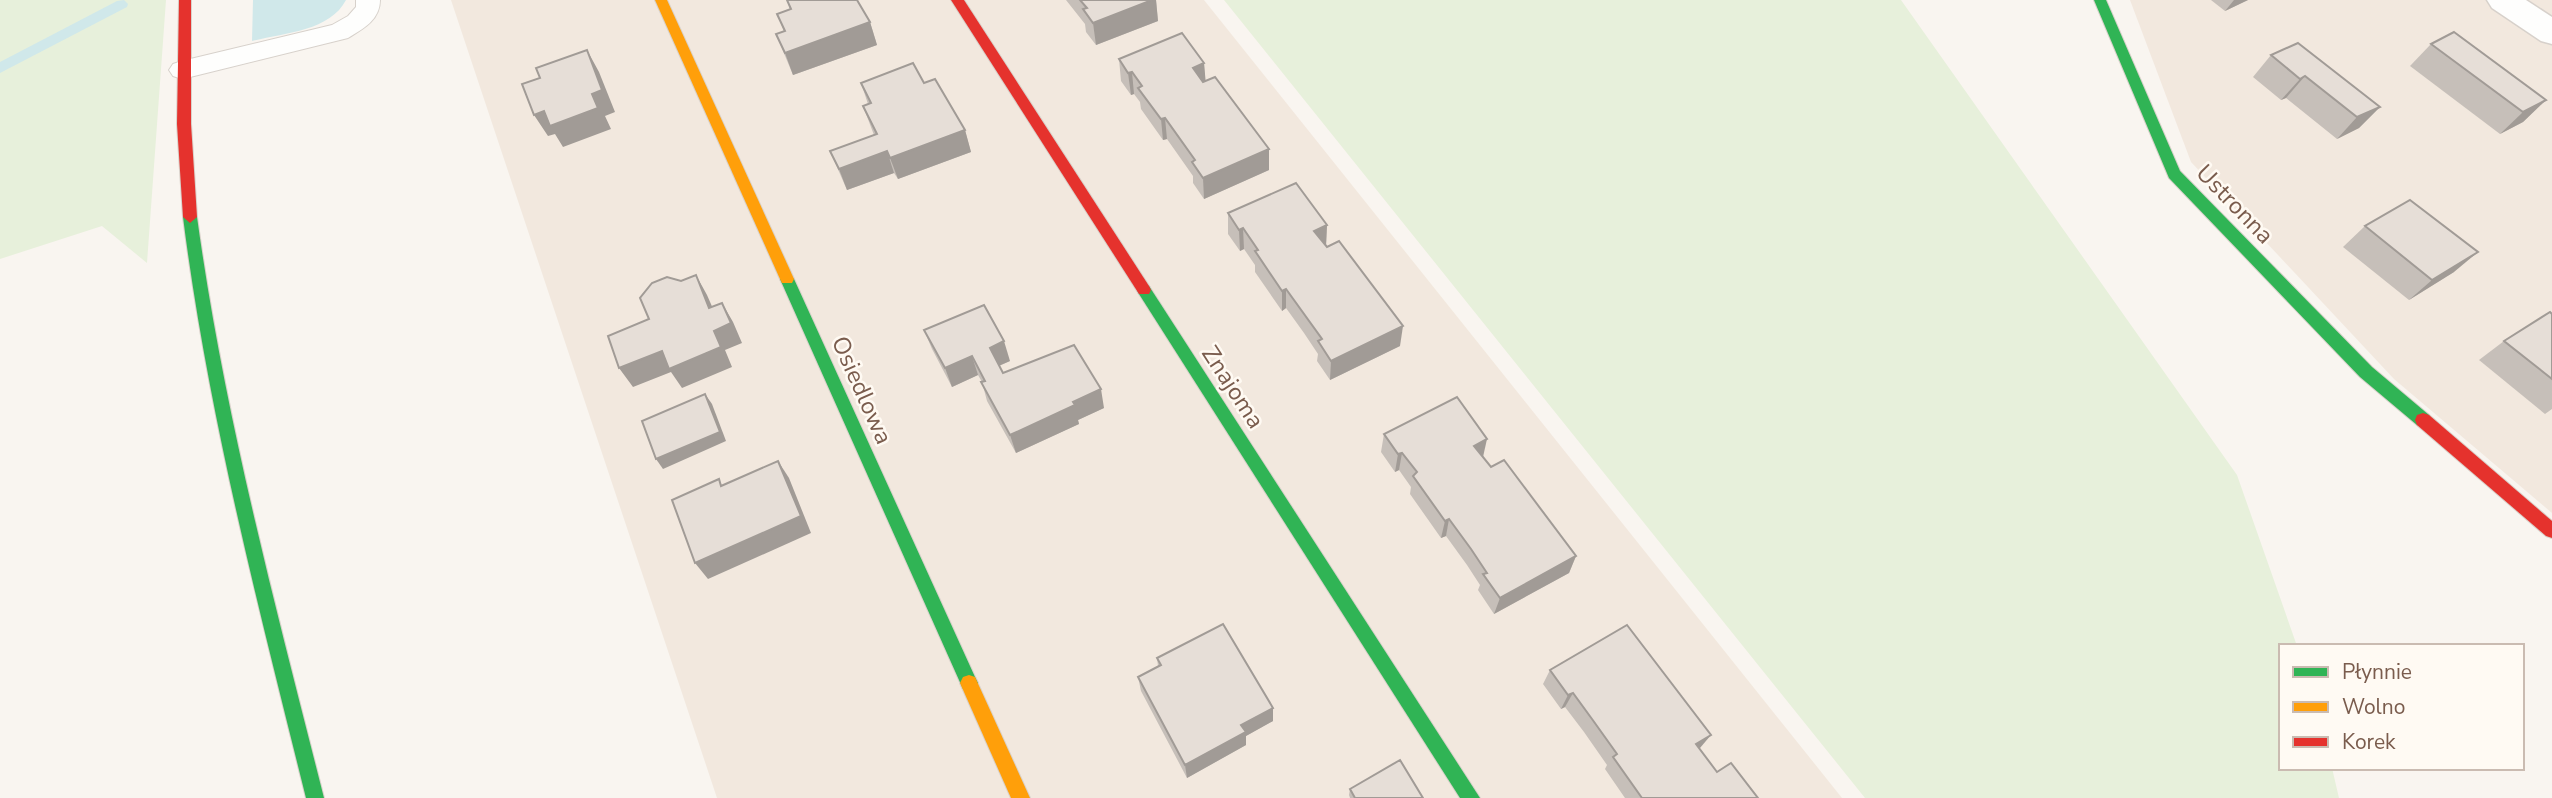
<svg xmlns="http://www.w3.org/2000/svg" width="2552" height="798" font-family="'Nunito Sans',sans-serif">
<rect width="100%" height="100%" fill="#f9f5f0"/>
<g fill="#f2e8de">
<path d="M 451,0 L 1204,0 L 1842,798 L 717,798 Z"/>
<path d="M 2130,0 L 2552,0 L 2552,513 L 2394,379 L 2191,162 Z"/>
</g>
<g fill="#e7f0db">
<path d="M 0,0 L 166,0 L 147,263 L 102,226 L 0,259 Z"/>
<path d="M 1224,0 L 1901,0 L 2237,475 L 2297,646 L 2281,646 L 2281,768 L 2332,768 L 2339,798 L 1865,798 Z"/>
</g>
<path fill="#d0e8ea" d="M 253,0 L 346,0 C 330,31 284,33 252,41 Z"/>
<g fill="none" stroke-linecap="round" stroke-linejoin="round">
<path fill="#d0e8ea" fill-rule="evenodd" d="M 124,0 L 128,4 L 127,7 L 0,73 L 0,62 L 117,1 Z"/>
<g stroke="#d7d1cb" stroke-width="2">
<path id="lane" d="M 356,0 L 380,0 C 380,20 363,29 348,38 L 182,79 L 173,76 L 169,70 L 173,64 L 182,61 L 332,25 L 348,16 L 356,7 Z"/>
</g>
<g stroke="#d7d1cb" stroke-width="3">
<path id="street" d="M 2487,0 L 2526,0 L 2552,17 L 2552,44 L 2541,41 L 2492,8 Z"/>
</g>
<g stroke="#d9d2cb" stroke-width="2">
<g id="fast">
<path d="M 2094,0 L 2106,0 L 2180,171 L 2372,367 L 2429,415 L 2431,420 L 2429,425 L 2423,427 L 2417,425 L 2360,377 L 2169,178 Z"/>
<path d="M 190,211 L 197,217 C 224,414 275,605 324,798 L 306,798 C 258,605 208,414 183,217 Z"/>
<path d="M 787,273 L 794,279 L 975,677 L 978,683 L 975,689 L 969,691 L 963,689 L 780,279 Z"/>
<path d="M 1144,284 L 1149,286 L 1480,798 L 1460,798 L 1139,294 L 1137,290 Z"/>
</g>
</g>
<g stroke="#d9d2cb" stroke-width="2">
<g id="slow">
<path d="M 655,0 L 667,0 L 794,279 L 792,283 L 782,283 L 780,279 Z"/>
<path d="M 969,675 L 975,677 L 1030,798 L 1011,798 L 960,683 L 963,677 Z"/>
</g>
</g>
<g stroke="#d9d2cb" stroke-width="2">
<g id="jam">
<path d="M 179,0 L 191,0 L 191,124 L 197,217 L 190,223 L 183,217 L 177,124 Z"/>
<path d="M 951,0 L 964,0 L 1149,286 L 1151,290 L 1149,294 L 1139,294 Z"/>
<path d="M 2423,413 L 2429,415 L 2552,521 L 2552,538 L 2546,536 L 2417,425 L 2415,420 L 2417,415 Z"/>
</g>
</g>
<use href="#lane" fill="#fefefd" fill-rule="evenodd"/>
<use href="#street" fill="#fefefd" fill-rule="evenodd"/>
<use href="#fast" fill="#30b455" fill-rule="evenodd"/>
<use href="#slow" fill="#ff9f0a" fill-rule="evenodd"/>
<use href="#jam" fill="#e5322d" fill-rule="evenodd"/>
</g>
<g fill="#c6bfb9">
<path d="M 787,0 L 870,22 L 877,45 L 793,75 L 776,34 L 784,31 L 777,14 L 790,9 Z"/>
<path d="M 1066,0 L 1156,0 L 1158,21 L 1096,45 L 1086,32 L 1085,24 Z"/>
<path d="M 2211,0 L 2248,0 L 2225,11 Z"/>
<path d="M 2431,44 L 2546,100 L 2523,122 L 2500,134 L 2410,66 Z"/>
<path d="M 2271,55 L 2380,107 L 2359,128 L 2337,139 L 2286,98 L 2281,100 L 2253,77 Z"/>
<path d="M 1119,59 L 1204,63 L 1205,81 L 1269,170 L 1204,199 L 1193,183 L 1193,176 L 1167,139 L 1163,140 L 1141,109 L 1140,102 L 1134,94 L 1131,95 L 1121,81 Z"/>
<path d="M 861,83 L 924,83 L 965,130 L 971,152 L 898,179 L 894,173 L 847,190 L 830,151 L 874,135 L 863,106 L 868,104 Z"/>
<path d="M 1228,213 L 1327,225 L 1326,245 L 1400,346 L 1330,380 L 1317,361 L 1318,354 L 1304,333 L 1286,308 L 1282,311 L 1255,272 L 1255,265 L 1244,249 L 1240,251 L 1228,234 Z"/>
<path d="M 2365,226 L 2454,272 L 2409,300 L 2343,247 Z"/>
<path d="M 2552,314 L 2552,409 L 2545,414 L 2479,360 L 2504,341 Z"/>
<path d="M 924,330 L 1010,361 L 999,366 L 1003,373 L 1104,408 L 1078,420 L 1079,424 L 1016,453 L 987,401 L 982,382 L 978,375 L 952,387 L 932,349 Z"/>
<path d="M 1384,434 L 1483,457 L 1491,467 L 1576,556 L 1569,573 L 1494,614 L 1478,590 L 1480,585 L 1467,565 L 1446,536 L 1441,538 L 1410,494 L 1411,487 L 1399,470 L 1395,472 L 1381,452 Z"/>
<path d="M 1157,658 L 1273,721 L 1246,736 L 1246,745 L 1187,778 L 1141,691 L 1138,677 L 1158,666 Z"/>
<path d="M 1550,670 L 1700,748 L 1699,748 L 1717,772 L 1758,798 L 1625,798 L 1605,769 L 1607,765 L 1584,732 L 1565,707 L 1561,709 L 1543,684 Z"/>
<path d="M 1350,789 L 1423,798 L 1350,798 L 1349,795 Z"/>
</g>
<g fill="#a19b96">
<path d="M 1152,0 L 1156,0 L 1158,21 L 1096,45 L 1093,23 Z"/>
<path d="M 2234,0 L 2248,0 L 2225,11 Z"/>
<path d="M 870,22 L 877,45 L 793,75 L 785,53 Z"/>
<path d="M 587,50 L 599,72 L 615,112 L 605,116 L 611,129 L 563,147 L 555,134 L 548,136 L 534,115 L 592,94 Z"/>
<path d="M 1204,63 L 1206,85 L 1193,68 Z"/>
<path d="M 1132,72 L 1134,94 L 1131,95 L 1128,73 Z"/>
<path d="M 2305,76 L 2286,98 L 2281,100 L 2300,79 Z"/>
<path d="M 2546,100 L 2523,122 L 2500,134 L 2523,112 Z"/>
<path d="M 2380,107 L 2359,128 L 2337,139 L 2357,117 Z"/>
<path d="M 1165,118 L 1167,139 L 1163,140 L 1161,119 Z"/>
<path d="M 965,130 L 971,152 L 898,179 L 890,158 Z"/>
<path d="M 1269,149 L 1269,170 L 1204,199 L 1203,178 Z"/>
<path d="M 887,151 L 894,173 L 847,190 L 839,169 Z"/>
<path d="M 1327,225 L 1326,246 L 1314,231 Z"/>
<path d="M 1243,228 L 1244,249 L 1240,251 L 1239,230 Z"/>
<path d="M 2478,252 L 2454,272 L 2409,300 L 2432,280 Z"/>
<path d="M 696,275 L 707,295 L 721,327 L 722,303 L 733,322 L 742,343 L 725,350 L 732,367 L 682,388 L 671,372 L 633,387 L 619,368 L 714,331 L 709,308 Z"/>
<path d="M 1286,289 L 1286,308 L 1282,311 L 1282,291 Z"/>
<path d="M 1403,326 L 1400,346 L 1330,380 L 1331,361 Z"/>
<path d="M 1004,341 L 1010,361 L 996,367 L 990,348 Z"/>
<path d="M 972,356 L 978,375 L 952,387 L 945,368 Z"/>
<path d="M 1101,389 L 1104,408 L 1078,420 L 1079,424 L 1016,453 L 1010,435 L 1073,402 Z"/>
<path d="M 705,394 L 712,404 L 726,441 L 663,469 L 656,459 Z"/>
<path d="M 1487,439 L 1483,457 L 1474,446 Z"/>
<path d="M 1402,453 L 1399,470 L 1395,472 L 1398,454 Z"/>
<path d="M 778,461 L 789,478 L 811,533 L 708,579 L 695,563 Z"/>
<path d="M 1449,519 L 1446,536 L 1441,538 L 1445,521 Z"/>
<path d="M 1576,556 L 1569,573 L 1494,614 L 1500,598 Z"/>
<path d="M 1573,693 L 1565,707 L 1561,709 L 1568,695 Z"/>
<path d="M 1273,708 L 1273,721 L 1246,736 L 1246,745 L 1187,778 L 1185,765 L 1241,725 Z"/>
<path d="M 1711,735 L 1700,748 L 1685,757 L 1696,744 Z"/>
</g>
<g fill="#e6ded7" stroke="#a19b96" stroke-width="2">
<path d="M 787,0 L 857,0 L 870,22 L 785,53 L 776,34 L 785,31 L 777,14 L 791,9 Z"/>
<path d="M 1080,0 L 1152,0 L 1093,23 L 1083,9 L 1087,8 Z"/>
<path d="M 2454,32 L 2546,100 L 2523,112 L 2431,44 Z"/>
<path d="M 1182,33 L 1204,63 L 1193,68 L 1203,82 L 1215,77 L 1269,149 L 1203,178 L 1192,162 L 1195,160 L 1165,118 L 1161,119 L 1138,88 L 1142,86 L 1132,72 L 1128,73 L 1119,59 Z"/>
<path d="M 2298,43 L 2380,107 L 2357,117 L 2305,76 L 2300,79 L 2271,55 Z"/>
<path d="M 587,50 L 602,90 L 592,94 L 598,108 L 550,126 L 544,111 L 534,115 L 522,84 L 540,78 L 536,68 Z"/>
<path d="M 913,63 L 924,83 L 935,79 L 965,130 L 890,158 L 887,151 L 839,169 L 830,151 L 877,134 L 863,106 L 871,103 L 861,83 Z"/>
<path d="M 1296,183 L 1327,225 L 1314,231 L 1327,247 L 1339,241 L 1403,326 L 1331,361 L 1318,341 L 1322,339 L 1286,289 L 1282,291 L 1255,251 L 1258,250 L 1243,228 L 1239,230 L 1228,213 Z"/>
<path d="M 2410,200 L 2478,252 L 2432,280 L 2365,226 Z"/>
<path d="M 696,275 L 709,308 L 722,303 L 731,323 L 714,331 L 721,347 L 669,369 L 662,351 L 619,368 L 608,336 L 649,319 L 640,298 L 652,283 L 667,277 L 681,281 Z"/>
<path d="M 984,305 L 1004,341 L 990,348 L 1003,373 L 1074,345 L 1101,389 L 1073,402 L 1075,405 L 1010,435 L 981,382 L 985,381 L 972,356 L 945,368 L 924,330 Z"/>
<path d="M 2550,312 L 2552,314 L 2552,379 L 2504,341 Z"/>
<path d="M 705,394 L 720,432 L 656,459 L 642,421 Z"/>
<path d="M 1457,397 L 1487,439 L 1474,446 L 1491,467 L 1504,460 L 1576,556 L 1500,598 L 1483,574 L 1487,573 L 1471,549 L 1449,519 L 1445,521 L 1413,476 L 1417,472 L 1402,453 L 1398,454 L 1384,434 Z"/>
<path d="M 778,461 L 801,516 L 695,563 L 672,500 L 719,479 L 721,486 Z"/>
<path d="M 1223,624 L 1273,708 L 1241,725 L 1246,732 L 1185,765 L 1138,677 L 1161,665 L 1157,658 Z"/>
<path d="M 1627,625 L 1711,735 L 1696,744 L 1717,772 L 1731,763 L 1758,798 L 1642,798 L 1613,757 L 1617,754 L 1592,719 L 1573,693 L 1568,695 L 1550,670 Z"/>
<path d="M 1400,760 L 1423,798 L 1355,798 L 1350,789 Z"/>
</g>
<g text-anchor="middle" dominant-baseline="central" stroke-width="5" stroke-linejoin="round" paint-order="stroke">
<g font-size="24" fill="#7a5c4d" stroke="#fffaf3">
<text transform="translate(2235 204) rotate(46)">Ustronna</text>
<text transform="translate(1233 387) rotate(57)">Znajoma</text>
<text transform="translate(862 390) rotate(66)">Osiedlowa</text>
</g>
</g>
<rect x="2279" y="644" width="245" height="126" fill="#fffaf3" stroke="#cabbb1" stroke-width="2"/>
<rect x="2293" y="667" width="35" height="10" fill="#30b455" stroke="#cabbb1" stroke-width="2"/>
<text x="2342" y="679" font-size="21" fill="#7a5c4d">Płynnie</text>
<rect x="2293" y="702" width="35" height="10" fill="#ff9f0a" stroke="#cabbb1" stroke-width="2"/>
<text x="2342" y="714" font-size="21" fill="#7a5c4d">Wolno</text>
<rect x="2293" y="737" width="35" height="10" fill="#e5322d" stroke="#cabbb1" stroke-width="2"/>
<text x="2342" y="749" font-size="21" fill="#7a5c4d">Korek</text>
</svg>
